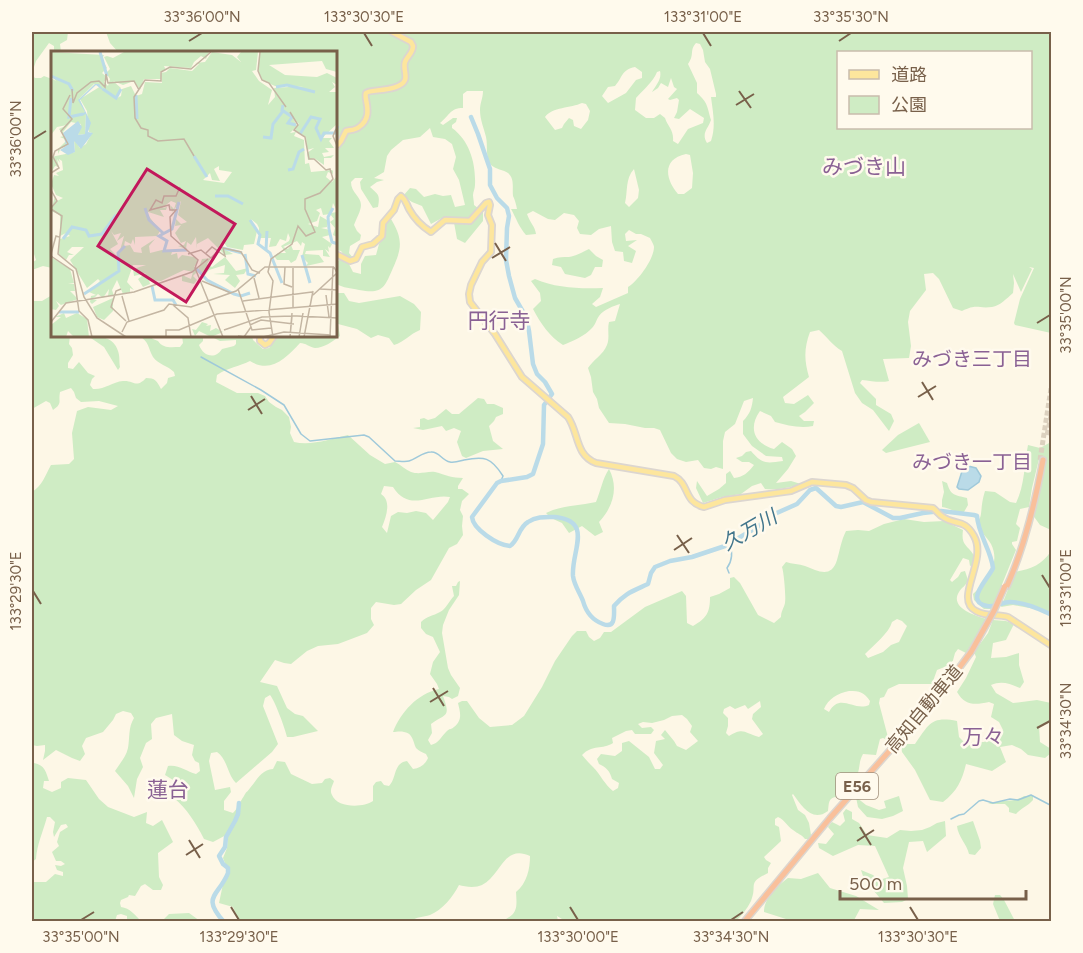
<svg xmlns="http://www.w3.org/2000/svg" width="1083" height="953" font-family="Figtree,'Noto Sans JP',sans-serif">
<rect width="100%" height="100%" fill="#fdf7e6"/>
<g fill="#cfecc4" fill-rule="evenodd">
<path d="M 32,32 L 68,32 L 67,40 L 60,44 L 61,52 L 54,52 L 54,46 L 49,43 L 36,61 L 32,73 Z"/>
<path d="M 106,32 L 1051,32 L 1051,333 L 1015,325 L 1014,323 L 1020,299 L 1034,268 L 1029,267 L 1032,269 L 1021,292 L 1013,274 L 1014,283 L 1013,293 C 1007,298 1000,306 992,307 C 977,309 978,303 962,311 L 953,308 L 939,279 L 933,273 L 924,274 L 926,290 L 910,311 L 908,322 L 911,346 L 909,358 L 883,359 L 889,381 C 881,383 871,381 862,380 L 860,383 L 876,399 L 876,405 L 891,414 L 894,421 L 889,431 L 873,410 L 862,403 L 855,393 L 842,351 C 832,345 828,338 819,330 L 810,332 C 804,348 804,360 809,377 L 783,397 L 785,403 L 794,404 L 808,395 L 814,403 L 805,412 L 799,416 L 804,421 L 814,421 L 813,426 C 800,429 787,425 775,422 L 771,416 L 760,411 C 748,428 754,443 774,449 L 782,442 L 792,449 L 796,456 L 788,469 L 776,483 L 791,481 L 801,484 C 789,488 778,490 765,489 L 761,483 L 752,486 L 741,494 L 722,497 L 703,503 L 696,488 L 697,481 L 707,496 L 719,489 L 726,483 L 726,474 L 730,471 L 734,478 C 743,477 748,473 754,465 L 749,462 L 742,462 L 736,458 L 742,456 L 746,452 L 751,451 C 763,465 767,463 783,461 L 782,457 L 766,456 L 752,446 L 743,434 L 743,421 C 750,414 752,408 753,398 L 744,401 L 735,424 L 725,432 L 723,441 L 723,469 L 716,467 L 711,469 L 704,468 L 698,460 L 686,462 L 677,459 L 671,453 L 660,430 L 654,428 L 645,428 L 625,424 L 609,423 L 599,408 L 597,399 L 593,392 L 591,377 L 588,368 C 593,360 603,355 607,345 C 610,337 607,330 609,322 L 615,321 L 620,304 C 614,306 604,309 599,316 C 596,320 596,324 592,328 C 585,336 573,341 563,345 C 549,336 541,324 533,309 L 541,301 L 540,293 L 531,281 L 535,279 C 556,288 580,289 603,288 L 600,297 L 592,304 L 596,307 L 628,293 L 628,287 C 638,281 654,259 654,247 C 654,245 651,240 650,238 L 641,234 L 636,234 L 629,230 L 625,234 L 626,241 L 637,240 L 628,246 L 636,251 L 632,263 L 624,261 L 623,252 L 615,251 L 612,242 L 611,226 L 599,229 L 591,235 L 580,234 L 577,228 L 579,221 L 574,215 L 564,213 L 555,220 L 548,219 L 533,211 L 527,214 C 530,223 535,226 536,234 L 526,235 C 519,227 516,218 511,209 L 517,209 C 516,204 515,200 513,196 C 512,188 515,179 508,173 C 504,170 495,169 491,165 C 485,158 488,145 486,137 C 484,128 480,120 480,110 C 480,103 483,98 483,91 L 467,91 L 463,94 L 463,108 C 450,108 449,116 440,123 L 443,125 L 453,118 L 457,118 L 456,122 L 452,125 L 452,128 C 470,141 476,164 475,185 C 475,189 473,192 473,195 C 473,198 474,201 474,205 L 483,212 L 483,221 L 465,243 L 457,239 L 453,217 L 442,218 L 431,224 L 422,206 L 412,202 L 403,196 L 410,188 L 416,189 L 424,197 L 435,194 L 443,196 L 451,195 L 455,207 L 465,205 L 459,180 L 453,169 L 456,157 L 452,144 L 445,139 L 433,137 L 430,128 L 420,137 L 403,140 L 391,150 L 387,156 L 384,172 L 374,178 L 384,180 L 377,182 L 370,187 C 379,195 380,195 378,207 L 373,208 L 361,189 L 360,182 L 363,178 L 355,178 L 351,182 C 351,193 361,196 361,205 C 361,211 356,219 354,225 L 357,231 L 361,235 L 360,240 L 350,246 L 349,253 L 353,258 C 347,259 344,255 341,251 L 336,250 L 336,52 L 118,52 L 110,43 ZM 696,43 L 700,44 L 703,50 L 705,62 L 710,69 L 716,94 L 716,97 L 711,97 C 713,113 716,126 711,141 L 707,143 C 701,133 708,129 711,120 C 707,106 708,103 697,93 L 697,83 L 688,64 C 695,54 689,51 696,43 ZM 838,52 L 1030,52 L 1030,128 L 838,128 ZM 635,67 L 642,72 L 642,78 L 636,80 L 626,93 L 608,103 L 602,96 L 608,87 L 615,86 C 623,77 621,70 635,67 ZM 660,71 C 662,79 656,85 652,92 L 658,88 L 661,83 L 668,87 L 671,78 L 674,87 L 677,89 L 668,99 L 670,100 L 677,98 L 679,100 L 677,112 L 674,118 L 679,119 L 690,109 L 704,118 L 703,123 L 688,129 L 678,144 L 673,141 C 674,130 668,127 665,118 L 660,114 L 654,118 L 646,118 L 635,110 L 636,98 C 643,90 653,82 657,72 ZM 582,103 L 586,104 L 590,111 L 588,120 L 581,129 L 574,126 L 573,120 L 569,118 L 564,124 L 562,128 L 555,130 L 545,117 C 552,107 571,108 582,103 ZM 686,154 L 690,155 L 693,173 L 692,188 L 684,194 L 678,194 C 665,179 662,159 686,154 ZM 634,169 L 639,190 L 638,198 L 629,207 L 625,203 C 628,191 625,179 634,169 Z"/>
<path d="M 32,75 L 35,78 L 41,78 L 44,76 L 52,79 L 52,268 L 43,266 L 32,270 L 32,263 L 36,260 L 34,254 L 32,255 Z"/>
<path d="M 391,219 C 403,239 402,248 393,268 C 384,289 382,294 359,290 C 350,288 344,288 336,284 L 336,262 L 341,259 L 349,264 L 353,272 L 361,274 L 361,264 L 365,256 L 376,255 L 379,244 L 385,236 L 383,227 L 385,220 Z"/>
<path d="M 589,249 L 596,256 L 603,260 L 602,267 L 595,267 L 591,275 L 585,278 L 565,274 L 561,267 L 552,265 L 553,259 C 559,257 563,257 569,257 C 576,256 583,252 589,249 Z"/>
<path d="M 336,293 L 344,293 L 349,301 L 359,303 L 400,296 L 414,304 L 421,312 L 420,330 C 410,334 404,342 394,345 L 389,338 L 378,335 L 371,338 L 357,329 L 338,324 L 340,336 C 333,341 324,348 315,348 C 309,347 306,343 300,343 C 286,358 271,374 250,361 C 238,367 229,367 217,375 L 216,382 L 237,393 L 258,393 L 265,396 L 269,402 L 276,407 L 282,410 L 289,417 L 291,427 L 290,433 L 294,442 C 311,446 331,439 348,435 L 370,455 L 385,464 L 395,462 C 401,465 406,470 411,472 C 420,475 427,471 435,472 C 446,475 452,478 463,478 L 458,486 L 458,489 L 462,489 L 469,494 L 462,501 L 460,510 L 463,516 L 462,526 L 463,535 L 457,544 L 449,548 L 431,580 L 416,590 L 401,604 L 394,605 L 376,602 L 371,608 L 371,619 L 374,625 L 367,633 L 338,644 L 318,646 L 307,651 L 291,664 L 284,663 L 275,660 L 260,682 L 277,686 L 287,708 L 295,714 L 303,716 L 318,731 L 293,737 L 287,737 C 285,728 275,701 270,695 L 265,698 L 263,706 L 278,744 L 272,752 L 236,783 C 227,774 228,760 217,752 L 211,753 L 209,761 L 215,790 L 230,787 L 231,792 L 224,801 L 224,810 L 233,813 C 239,807 239,803 244,796 C 248,789 245,795 250,788 C 257,780 261,770 273,769 L 277,761 L 285,762 L 291,774 L 312,784 L 322,783 L 325,779 L 330,778 L 334,781 C 333,785 329,790 332,795 C 337,808 363,808 373,801 L 373,786 L 376,782 L 381,781 L 384,785 L 389,786 C 397,778 393,763 407,761 L 413,769 C 420,768 425,765 428,758 L 426,754 C 422,752 419,751 416,748 C 413,742 413,733 404,732 C 400,731 396,732 393,732 C 401,712 417,694 439,689 L 437,684 L 430,674 L 433,662 L 440,652 L 433,637 L 426,634 L 421,628 L 421,622 C 427,616 433,616 440,612 C 446,609 449,601 454,596 L 452,586 L 456,586 L 458,582 L 460,581 L 459,595 L 449,610 L 443,625 L 442,633 L 448,668 L 451,675 L 460,688 L 458,696 L 452,699 L 449,697 L 443,696 C 451,718 446,713 431,724 L 432,733 L 428,740 L 431,745 C 439,743 440,738 446,732 C 451,727 449,731 454,727 C 463,720 460,712 458,703 L 462,701 L 467,701 L 479,718 L 490,727 L 512,725 L 524,716 L 542,687 L 555,661 L 572,636 L 577,631 L 586,631 L 589,637 L 594,641 L 600,638 L 604,632 L 611,632 L 645,607 L 682,591 L 686,596 L 687,623 L 693,626 C 707,618 710,612 710,597 L 719,594 L 730,588 L 730,578 L 734,577 L 740,583 L 758,615 L 774,623 L 781,617 C 781,611 784,608 785,603 C 786,597 784,573 782,567 L 786,562 C 792,564 799,564 805,566 C 818,571 831,579 837,560 C 840,550 841,541 846,531 L 858,530 L 869,531 L 884,524 L 904,519 L 924,522 L 944,521 L 963,530 C 961,545 966,544 973,554 C 974,556 975,561 975,564 L 970,566 L 969,560 L 963,558 L 950,580 L 952,582 L 958,577 L 961,572 L 965,571 L 968,580 C 966,586 962,587 959,592 C 949,608 976,616 987,619 L 966,653 L 958,649 L 955,653 L 952,664 L 937,670 L 932,684 L 899,684 L 888,689 L 884,697 L 880,698 L 879,703 L 889,741 L 883,738 L 880,739 L 876,755 L 863,754 C 859,761 860,766 858,773 C 855,782 846,792 839,797 C 828,796 829,803 828,811 C 812,823 802,806 793,794 L 792,795 L 798,810 L 805,815 L 809,823 L 811,835 L 809,839 L 805,839 C 801,834 798,834 793,830 C 787,826 785,820 778,817 L 775,819 L 775,825 L 779,827 L 781,841 L 764,857 L 766,860 L 771,863 L 768,868 L 768,873 C 746,884 758,884 751,901 C 747,909 742,915 736,921 L 567,922 L 557,916 L 558,921 L 502,921 C 518,914 517,908 516,892 C 527,883 530,869 530,856 C 503,844 501,876 482,885 C 476,888 465,887 459,885 C 453,897 442,910 430,915 C 423,917 417,917 410,921 L 239,921 L 233,907 L 219,903 L 223,884 L 229,874 L 223,858 L 227,848 L 228,834 L 213,842 L 204,839 C 196,823 187,809 174,798 L 176,785 L 173,780 L 165,775 L 168,766 C 178,764 186,771 196,774 L 200,771 L 199,763 L 195,761 L 192,755 L 194,745 L 182,741 L 174,735 L 172,714 L 156,718 L 151,724 L 152,739 L 146,743 L 140,758 L 143,767 L 137,779 L 134,798 L 128,786 L 115,771 C 120,763 126,757 128,748 C 130,737 128,728 134,718 L 131,713 L 123,711 L 116,714 L 113,720 L 103,732 L 86,738 L 82,746 L 85,754 L 80,761 L 72,758 L 56,750 L 43,760 L 45,751 L 45,745 L 37,746 L 32,745 L 33,736 L 32,735 L 32,492 C 42,486 45,476 51,465 L 69,464 L 74,459 L 72,433 L 77,411 L 88,407 L 111,410 L 118,406 L 99,401 L 81,402 L 76,398 L 74,392 L 71,388 L 60,392 C 58,402 63,403 53,410 L 50,403 L 46,401 L 32,409 L 32,301 L 42,301 L 52,295 L 52,336 L 70,336 L 69,344 L 72,348 L 73,355 L 68,363 L 68,368 L 73,369 L 79,362 L 88,373 L 95,376 L 92,379 L 90,385 L 93,389 C 104,390 112,382 123,381 C 134,380 136,389 146,378 C 155,378 157,381 161,389 L 167,383 L 168,378 L 175,376 L 174,372 C 168,366 158,364 153,357 C 148,348 149,341 139,336 L 150,336 L 153,339 L 158,341 C 163,349 172,347 180,347 L 183,343 L 182,336 L 203,336 L 203,341 L 199,345 C 203,356 215,360 222,349 L 234,346 L 236,344 L 236,340 L 220,341 L 210,336 L 252,336 L 253,340 L 263,349 L 269,348 L 278,336 L 336,336 ZM 384,486 L 393,487 C 410,513 429,493 450,497 L 448,502 L 433,520 L 426,513 L 416,511 L 407,513 L 398,512 L 391,516 L 387,533 L 382,527 C 386,517 392,501 381,494 ZM 897,619 L 902,621 L 907,626 L 899,642 L 891,645 L 883,652 L 868,658 L 865,654 C 874,645 889,633 892,622 ZM 849,691 C 860,691 864,692 870,701 L 869,705 C 854,712 840,692 829,712 L 824,709 C 828,699 838,693 849,691 ZM 760,701 L 761,707 L 753,714 L 752,719 L 763,734 L 759,737 C 744,733 744,727 729,736 L 726,733 L 728,726 L 728,718 L 723,713 L 724,709 L 730,706 L 735,709 L 745,705 L 748,709 ZM 682,715 L 687,719 L 692,726 L 690,732 L 698,741 L 686,750 L 677,746 L 674,741 L 665,730 L 661,735 L 665,739 L 656,741 L 654,753 L 663,765 L 660,769 L 655,769 L 649,757 L 629,741 L 622,743 L 622,751 L 615,756 L 601,754 L 597,759 L 599,764 C 606,767 610,771 612,779 L 619,783 L 618,788 L 613,791 C 605,785 600,774 593,767 C 589,763 586,760 582,755 C 593,744 602,750 613,743 L 612,738 L 626,731 L 632,730 L 635,734 L 651,734 L 654,730 L 651,727 L 642,728 L 638,724 L 643,722 L 652,723 L 664,720 L 672,716 Z"/>
<path d="M 88,336 C 100,336 114,337 118,351 C 120,356 119,362 120,367 L 118,370 L 104,347 Z"/>
<path d="M 478,398 L 484,399 L 487,404 L 494,404 L 503,408 L 503,414 L 496,417 L 494,421 L 489,426 L 493,441 L 503,449 L 483,451 L 466,458 L 462,456 L 457,442 L 461,431 L 454,428 L 446,431 L 442,426 L 423,430 L 413,428 L 420,427 L 420,419 L 424,418 L 428,420 L 435,418 L 446,409 L 452,414 L 459,414 Z"/>
<path d="M 919,423 L 930,442 L 886,453 L 882,450 L 898,435 Z"/>
<path d="M 1051,442 L 1051,530 L 1040,525 L 1032,514 L 1045,463 L 1045,461 L 1039,459 L 1032,488 L 1029,507 L 1020,509 L 1016,524 L 1020,528 L 1017,541 L 1012,542 L 1012,544 L 1016,550 L 992,609 L 984,609 L 974,600 L 973,594 C 987,582 1001,564 991,544 C 987,537 980,532 979,524 C 978,519 980,520 981,514 C 982,505 982,501 985,491 L 995,492 L 1010,502 L 1016,503 C 1025,485 1024,464 1028,445 L 1040,448 Z"/>
<path d="M 609,469 C 619,488 613,507 599,522 L 603,532 L 595,536 L 582,526 L 569,533 L 562,523 L 551,518 L 546,513 C 562,505 579,506 596,502 C 601,490 602,480 609,469 Z"/>
<path d="M 942,481 L 947,483 C 951,496 955,495 967,498 L 968,505 L 964,512 C 955,513 950,508 942,507 L 942,500 L 944,492 Z"/>
<path d="M 1051,551 L 1051,612 L 1013,605 L 1001,607 L 1015,572 C 1031,569 1042,565 1051,551 Z"/>
<path d="M 993,620 L 1006,621 L 1014,624 L 1006,640 L 993,643 L 991,658 L 1006,657 L 1019,653 L 1019,665 L 1024,682 L 1020,688 C 1010,684 1002,680 991,685 L 996,693 L 1013,703 L 1037,700 L 1051,703 L 1050,721 L 1039,726 L 1040,742 L 1051,749 L 1051,753 L 1045,758 L 1028,755 L 1021,749 L 1012,745 L 1000,747 L 1006,762 L 992,771 L 966,764 C 962,781 957,791 943,802 L 930,800 L 915,770 L 902,752 L 901,744 L 915,744 C 929,724 931,716 957,721 L 959,737 L 964,742 L 984,742 L 1003,730 L 999,722 L 991,717 L 994,704 L 989,702 C 975,705 965,706 957,692 L 966,678 L 976,657 L 974,652 L 988,633 Z"/>
<path d="M 32,760 L 34,763 C 45,765 46,772 49,781 L 44,781 L 43,788 L 52,792 L 61,788 L 61,782 L 68,778 L 86,780 L 99,799 L 108,807 L 134,817 L 147,812 L 146,823 L 153,826 L 162,820 L 173,842 L 158,853 L 159,877 L 163,885 L 161,890 L 153,890 L 145,884 L 141,886 L 135,896 L 129,895 L 128,897 L 121,900 L 120,903 L 121,907 C 130,908 135,915 141,921 L 127,921 L 127,916 L 121,914 L 117,915 L 115,921 L 32,921 L 32,882 L 46,882 L 55,874 L 63,876 L 63,872 L 57,870 L 55,865 L 61,866 L 65,864 L 61,861 L 56,861 L 52,852 L 59,846 L 57,842 L 60,832 L 68,827 L 66,824 L 61,825 L 54,837 L 53,832 L 55,822 L 50,817 L 47,817 C 43,832 37,844 36,859 L 32,862 Z"/>
<path d="M 899,796 L 903,811 L 893,816 L 882,819 L 867,817 L 858,807 L 856,797 L 866,805 L 879,810 L 886,808 L 884,801 Z"/>
<path d="M 1024,796 L 1033,796 L 1033,800 C 1028,806 1021,808 1016,814 L 1009,812 L 1009,808 L 1005,804 L 988,804 C 1000,799 1014,803 1024,796 Z"/>
<path d="M 846,809 L 852,812 L 852,819 L 859,823 L 867,835 L 887,838 L 900,830 L 911,831 L 922,830 L 930,827 L 937,823 L 945,821 L 946,836 L 927,852 L 923,841 L 909,842 L 903,868 L 907,886 L 908,899 L 902,902 L 884,903 L 864,879 L 861,870 L 873,875 L 879,880 L 889,877 L 875,846 L 858,845 L 833,856 L 819,848 L 818,843 L 826,844 L 834,834 L 828,827 L 832,822 L 840,826 L 845,821 L 843,813 Z"/>
<path d="M 973,821 L 980,841 L 981,848 L 975,855 L 969,854 C 967,844 958,837 957,826 Z"/>
<path d="M 818,873 L 830,888 L 856,896 L 879,910 L 860,909 L 853,922 L 786,921 L 786,919 L 764,912 C 764,898 777,886 788,878 L 801,879 Z"/>
<path d="M 995,895 L 1000,895 L 1004,900 L 1015,921 L 1000,921 L 993,904 Z"/>
<path d="M 189,913 L 200,921 L 159,921 L 164,919 L 169,914 Z"/>
</g>
<path fill="#badbe8" stroke="#9fc9da" stroke-width="1.5" d="M 964,465 L 976,468 L 981,476 L 979,482 L 968,490 L 959,489 L 957,487 Z"/>
<g fill="none" stroke-linecap="round" stroke-linejoin="round">
<g stroke="#9fc9da" stroke-width="1.5">
<path d="M 201,357 L 261,390 L 284,405 L 301,434 L 310,441 L 364,435 L 369,437 L 395,461 C 399,461 405,462 409,461 C 417,459 422,452 431,452 C 439,451 442,461 450,462 C 454,463 460,461 464,460 C 484,456 491,457 503,476 L 501,481"/>
<path d="M 729,573 L 727,568 C 732,561 733,552 729,543"/>
<path d="M 951,819 L 959,815 L 964,814 L 979,801 L 983,800 L 993,803 L 1010,799 L 1018,800 L 1031,795 L 1052,806"/>
</g>
<g stroke="#badbe8" stroke-width="4.5">
<path d="M 471,117 L 478,134 L 490,169 L 490,185 L 497,198 L 507,208 L 509,216 L 507,228 L 506,260 L 509,276 L 515,298 L 526,317 L 529,331 L 533,364 L 537,374 L 545,382 L 552,394 L 544,405 L 543,444 L 533,474 L 527,477 L 501,481 L 497,483 L 472,517 C 473,529 497,545 510,546 C 519,540 518,528 528,522 C 537,516 546,517 555,517 C 594,521 571,551 573,576 C 574,585 580,593 583,601 C 586,612 592,620 603,624 C 616,629 614,615 614,606 C 625,593 633,591 648,584 L 651,573 L 655,567 L 670,561 L 692,557 L 725,546 L 759,526 L 770,516 L 797,504 L 810,490 L 816,488 L 836,506 L 841,507 L 863,502 L 893,518 L 900,518 L 923,513 L 941,511 L 974,515 L 977,516 C 978,534 991,550 993,568 C 990,575 977,589 977,597 C 977,603 981,605 987,606 C 995,608 1002,602 1010,602 C 1024,602 1039,609 1052,615"/>
<path d="M 224,922 C 201,896 218,897 228,873 L 228,868 L 223,864 L 219,856 L 225,847 L 226,837 L 235,821 L 238,814 L 239,803"/>
</g>
<g stroke="#dcd1bf" stroke-width="5" stroke-dasharray="5 2.5" stroke-linecap="butt">
<path d="M 1047,435 L 1052,411"/>
<path d="M 1040,460 L 1052,382"/>
</g>
<g stroke="#dcd6d0" stroke-width="8">
<g id="major">
<path d="M 336,147 L 341,141 L 346,131 C 350,130 356,130 359,127 C 375,116 363,98 366,93 C 369,89 400,92 405,80 C 407,75 403,68 405,62 C 408,55 413,53 413,46 L 411,42 L 392,32"/>
<path d="M 336,254 L 350,261 L 356,259 L 362,247 L 373,244 L 382,236 L 383,223 L 394,210 L 398,199 L 401,196 C 406,200 406,203 409,209 C 414,218 423,227 431,232 L 445,220 L 470,221 L 486,203 L 489,202 L 490,205 L 488,215 L 492,225 L 491,252 L 482,262 L 471,285 L 469,294 L 470,302 L 495,334 L 522,377 L 568,417 C 579,433 575,455 596,463 L 674,476 C 690,484 683,502 704,507 L 725,500 L 791,491 L 812,482 L 846,485 L 853,488 L 866,500 L 871,502 L 933,508 C 937,511 939,515 943,517 C 956,526 964,518 974,536 C 988,561 953,599 976,611 C 986,617 997,614 1008,617 L 1052,646"/>
<path d="M 260,336 L 260,341 L 265,345 L 269,343 L 274,336"/>
</g>
</g>
<g stroke="#dcd6d0" stroke-width="8">
<g id="highway">
<path d="M 1007,586 C 1025,546 1035,503 1043,460"/>
<path d="M 744,922 L 830,818 L 939,695 L 971,652"/>
</g>
</g>
<use href="#major" stroke="#fde69d" stroke-width="4.5"/>
<use href="#highway" stroke="#f9c09b" stroke-width="5"/>
<g stroke="#dcd6d0" stroke-width="8" stroke-linecap="butt">
<path id="highway-bridge" d="M 971,652 L 994,611 L 1005,586"/>
</g>
<use href="#highway-bridge" stroke="#f9c09b" stroke-width="5"/>
</g>
<path fill="none" stroke="#78604a" stroke-width="2" d="M 364,33 L 372,46M 703,33 L 711,46M 189,41 L 202,33M 839,41 L 851,33M 739,91 L 751,108M 736,105 L 754,94M 33,139 L 46,131M 495,243 L 506,261M 492,258 L 510,247M 1037,323 L 1050,315M 922,382 L 933,400M 251,396 L 262,414M 918,397 L 936,386M 248,410 L 265,399M 677,535 L 689,553M 674,550 L 692,538M 1042,575 L 1050,588M 33,591 L 41,604M 433,688 L 444,706M 430,702 L 448,691M 1037,728 L 1050,721M 860,827 L 871,845M 189,840 L 200,858M 857,841 L 874,830M 186,855 L 203,844M 231,907 L 239,920M 570,907 L 578,920M 910,907 L 918,920M 81,920 L 94,912M 731,920 L 743,912"/>
<g text-anchor="middle" dominant-baseline="central" stroke-width="5" stroke-linejoin="round" paint-order="stroke">
<rect fill="#fffaed" stroke="#a08e7b" stroke-width="1.5" x="836" y="773" width="42" height="26" rx="4.5"/>
<g font-size="16" font-weight="bold" fill="#78604a">
<text x="857" y="786">E56</text>
</g>
<g font-size="18" fill="#78604a" stroke="#fffaed">
<text transform="translate(924 709) rotate(-50)">高知自動車道</text>
</g>
<g font-size="20" fill="#8a6194" stroke="#fffaed">
<text x="972" y="359">みづき三丁目</text>
<text x="972" y="462">みづき一丁目</text>
</g>
<g font-size="20" font-style="italic" fill="#42768c" stroke="#fffaed">
<text transform="translate(749 530) rotate(-30)">久万川</text>
</g>
<g font-size="21" fill="#8a6194" stroke="#fffaed">
<text x="864" y="166">みづき山</text>
<text x="499" y="320">円行寺</text>
<text x="983" y="736">万々</text>
<text x="168" y="789">蓮台</text>
</g>
</g>
<g transform="translate(51 51)">
<rect width="286" height="286" fill="#fdf7e6"/>
<path d="M 0,1 L 53,4 L 51,8 L 56,17 L 51,22 L 56,26 L 53,31 L 57,35 L 59,28 L 55,22 L 59,18 L 53,6 L 56,5 L 62,7 L 73,1 L 158,1 L 155,8 L 150,5 L 143,11 L 140,17 L 113,15 L 115,19 L 109,21 L 110,28 L 93,28 L 89,39 L 83,30 L 72,34 L 62,30 L 70,37 L 67,41 L 68,45 L 63,46 L 66,47 L 70,45 L 71,38 L 80,35 L 85,45 L 91,43 L 94,31 L 111,32 L 110,22 L 115,21 L 119,17 L 141,20 L 148,13 L 144,12 L 154,11 L 161,1 L 181,4 L 190,11 L 186,6 L 190,1 L 207,1 L 205,19 L 201,20 L 208,30 L 221,39 L 217,54 L 224,46 L 223,37 L 253,35 L 224,35 L 212,30 L 207,20 L 209,1 L 285,1 L 286,21 L 275,18 L 271,10 L 218,14 L 234,24 L 266,26 L 276,22 L 286,27 L 286,34 L 281,31 L 284,36 L 278,41 L 286,41 L 286,73 L 271,87 L 281,87 L 278,90 L 283,97 L 274,97 L 278,101 L 271,102 L 273,106 L 283,104 L 280,107 L 273,107 L 273,114 L 263,107 L 257,109 L 256,102 L 263,97 L 256,99 L 255,86 L 244,79 L 248,73 L 242,67 L 246,75 L 239,82 L 245,81 L 243,85 L 253,89 L 254,113 L 258,112 L 260,121 L 281,119 L 282,120 L 282,123 L 277,121 L 275,126 L 281,131 L 286,125 L 286,160 L 282,152 L 280,162 L 286,161 L 286,186 L 282,184 L 284,177 L 279,171 L 283,168 L 279,163 L 272,164 L 270,157 L 265,159 L 269,162 L 266,170 L 257,173 L 267,176 L 269,165 L 276,169 L 276,176 L 270,177 L 279,179 L 279,184 L 271,186 L 281,193 L 279,197 L 277,195 L 278,201 L 274,198 L 279,206 L 272,205 L 272,199 L 255,200 L 254,203 L 268,204 L 273,211 L 255,215 L 257,212 L 251,206 L 254,193 L 251,191 L 250,195 L 246,190 L 232,196 L 237,198 L 240,194 L 242,199 L 249,199 L 245,209 L 240,212 L 238,209 L 226,209 L 223,205 L 227,202 L 235,202 L 230,195 L 238,190 L 239,187 L 237,182 L 235,190 L 229,188 L 225,195 L 218,196 L 220,187 L 208,187 L 208,177 L 206,173 L 200,168 L 206,180 L 203,193 L 193,194 L 192,199 L 176,196 L 172,190 L 168,195 L 182,203 L 174,204 L 157,187 L 146,193 L 146,198 L 145,186 L 140,194 L 136,191 L 135,198 L 127,195 L 133,194 L 135,190 L 130,192 L 124,182 L 130,174 L 124,175 L 125,168 L 130,173 L 136,171 L 127,164 L 130,150 L 121,161 L 119,154 L 123,158 L 125,152 L 120,150 L 111,157 L 116,156 L 115,159 L 109,159 L 113,166 L 94,160 L 109,180 L 106,185 L 84,186 L 84,194 L 82,188 L 80,193 L 74,190 L 73,195 L 79,194 L 83,201 L 91,202 L 90,197 L 104,188 L 98,195 L 99,202 L 111,199 L 121,201 L 120,204 L 126,202 L 127,208 L 131,204 L 143,206 L 147,210 L 143,216 L 147,220 L 142,225 L 146,229 L 143,233 L 131,230 L 131,224 L 140,228 L 142,221 L 133,219 L 110,230 L 98,229 L 99,233 L 92,236 L 87,228 L 95,222 L 83,225 L 82,218 L 95,214 L 82,214 L 76,231 L 83,239 L 79,237 L 79,241 L 72,243 L 66,229 L 61,239 L 63,245 L 57,245 L 58,238 L 52,247 L 47,243 L 44,246 L 40,248 L 46,249 L 41,253 L 39,251 L 40,245 L 45,244 L 38,241 L 49,230 L 47,228 L 36,237 L 19,209 L 33,196 L 21,196 L 16,201 L 23,204 L 18,204 L 15,209 L 7,202 L 9,188 L 19,185 L 15,182 L 9,185 L 9,164 L 0,160 L 4,145 L 6,150 L 12,147 L 5,144 L 0,133 L 3,124 L 8,125 L 5,122 L 12,119 L 11,110 L 8,108 L 9,112 L 6,108 L 8,116 L 4,115 L 0,122 L 0,106 L 24,101 L 23,89 L 29,97 L 35,93 L 41,82 L 38,81 L 36,60 L 29,48 L 50,35 L 43,33 L 28,48 L 35,63 L 34,83 L 27,84 L 30,73 L 20,71 L 12,81 L 19,94 L 8,98 L 9,99 L 7,103 L 7,98 L 16,89 L 9,86 L 13,85 L 8,78 L 16,74 L 6,76 L 0,84 L 0,27 L 5,30 L 0,24 ZM 168,115 L 168,119 L 181,121 L 173,132 L 152,129 L 159,122 L 161,129 L 169,130 L 163,118 ZM 60,180 L 63,184 L 70,182 L 66,190 L 73,185 L 68,203 L 68,220 L 66,207 L 61,206 L 66,205 L 59,198 L 67,193 ZM 0,206 L 19,218 L 23,232 L 17,233 L 23,233 L 24,240 L 19,240 L 27,248 L 10,254 L 5,250 L 8,255 L 5,259 L 0,258 ZM 174,206 L 185,220 L 197,217 L 193,223 L 185,224 L 189,230 L 184,237 L 174,229 L 179,224 L 162,223 L 173,222 L 174,214 L 158,219 L 154,224 L 147,219 L 151,208 L 160,207 L 156,213 L 161,216 ZM 62,247 L 62,260 L 53,269 L 46,266 L 42,256 ZM 13,262 L 15,267 L 26,262 L 36,268 L 38,286 L 23,286 L 17,280 L 15,286 L 0,286 L 0,274 L 10,266 L 4,266 ZM 151,271 L 157,273 L 155,275 L 160,274 L 159,280 L 165,277 L 172,281 L 160,286 L 148,280 L 144,285 L 141,278 L 145,279 Z" fill="#cfecc4" fill-rule="evenodd"/>
<path d="M 44,33 L 48,33 L 54,41 L 45,34 L 29,49 L 40,72 L 37,81 L 42,82 L 30,98 L 23,90 L 24,101 L 17,104 L 9,99 L 15,95 L 12,82 L 27,70 L 31,76 L 27,84 L 34,83 L 35,63 L 31,65 L 28,64 L 34,61 L 27,49 Z" fill="#badbe8"/>
<path fill="none" stroke="#badbe8" stroke-width="3" d="M 49,1 L 56,25M 0,25 L 18,33 L 22,40M 225,36 L 236,34 L 264,41M 52,38 L 65,47 L 70,38M 85,44 L 86,68M 20,47 L 18,66 L 32,63M 232,54 L 231,59 L 241,66 L 237,72 L 245,74M 249,83 L 260,66 L 269,68 L 265,77 L 270,88 L 273,82 L 284,82 L 287,75M 212,86 L 220,87 L 222,73 L 232,60M 143,105 L 156,126M 237,119 L 242,118 L 248,101 L 253,98M 164,145 L 177,145 L 192,153M 128,151 L 121,178 L 108,185 L 116,190 L 113,200 L 136,199M 94,157 L 98,169 L 112,182M 199,169 L 209,184 L 207,193 L 219,202 L 231,232M 278,178 L 277,166 L 282,157M 278,178 L 281,191 L 287,193M 12,188 L 21,176 L 35,179 L 38,185 L 51,183 L 65,164M 172,197 L 191,202M 215,199 L 216,180M 194,203 L 197,223 L 205,225M 251,204 L 259,232M 145,217 L 156,229 L 183,243 L 190,245 L 199,242M 101,235 L 104,249 L 122,249 L 125,254M 33,243 L 68,220 L 67,202 L 74,195M 8,261 L 28,261"/>
<path fill="none" stroke="#c4b6a3" stroke-width="1.5" d="M 209,1 L 207,20 L 211,29 L 218,32 L 235,56M 21,38 L 22,52 L 26,42 L 40,31 L 48,30 L 54,36 L 55,23 L 57,32 L 83,30 L 88,39M 285,78 L 282,85 L 287,97M 143,105 L 133,88 L 107,90 L 97,85 L 97,79 L 90,77 L 84,67 L 83,46 L 94,29 L 110,30 L 110,21 L 119,16 L 140,18 L 160,1M 0,122 L 8,117 L 2,106 L 4,100 L 17,93 L 10,80 L 21,68 L 12,58 L 19,44M 129,136 L 125,145 L 113,145 L 111,152 L 105,149 L 99,159 L 118,154 L 119,159 L 125,159 L 119,166 L 120,185 L 147,209 L 144,217 L 172,286M 0,139 L 6,150 L 0,157M 0,158 L 11,165 L 7,203 L 25,218 L 33,246 L 46,267 L 75,286M 155,202 L 161,196 L 174,205 L 172,197 L 190,201 L 201,219 L 209,222M 0,203 L 5,185 L 8,186M 137,203 L 150,199 L 160,207 L 166,201M 0,205 L 22,220 L 28,260 L 37,269 L 41,286M 234,216 L 233,233 L 241,236M 203,227 L 208,247M 151,230 L 180,242M 70,238 L 65,240 L 60,256 L 75,270M 187,238 L 201,279 L 220,277M 269,238 L 287,239M 262,244 L 286,222 L 283,216M 275,244 L 278,266M 71,245 L 78,270M 192,250 L 261,241M 122,254 L 137,267 L 140,286M 242,256 L 242,217M 246,265 L 287,267M 0,271 L 15,252 L 83,241 L 141,221 L 157,208M 199,274 L 210,269 L 243,273M 173,279 L 211,266 L 241,265M 71,281 L 76,271 L 113,259 L 118,253 L 140,256 L 185,240 L 214,216 L 283,216M 187,285 L 193,286 L 200,276M 115,286 L 115,279 L 128,279 L 166,263 L 287,253M 212,286 L 233,281 L 280,284M 222,286 L 218,261 L 222,230 L 217,221 L 220,208 L 241,193 L 247,175 L 255,185 L 264,181 L 254,158 L 254,148 L 269,142 L 282,128 L 279,118 L 275,119 L 263,108 L 258,108 L 254,86 L 243,79 L 247,74 L 239,61M 239,286 L 241,265 L 246,265M 239,286 L 241,262M 248,286 L 252,262M 253,286 L 262,240M 279,286 L 282,216"/>
<path fill="#c2185b" fill-opacity="0.15" stroke="#c2185b" stroke-width="3" d="M 96,118 L 184,173 L 135,251 L 47,195 Z"/>
<rect width="286" height="286" fill="none" stroke="#78604a" stroke-width="3"/>
</g>
<rect width="1083" height="953" fill="none" stroke="#fffaed" stroke-width="66"/>
<rect x="837" y="51" width="195" height="78" fill="#fffaed" stroke="#c9bcac" stroke-width="1.5"/>
<rect x="849" y="70" width="30" height="9" fill="#fde69d" stroke="#c9bcac" stroke-width="1.5"/>
<text x="891" y="81" font-size="18" fill="#78604a">道路</text>
<rect x="849" y="96" width="30" height="18" fill="#cfecc4" stroke="#c9bcac" stroke-width="1.5"/>
<text x="891" y="111" font-size="18" fill="#78604a">公園</text>
<path d="M840 890v9h186v-9" fill="none" stroke="#78604a" stroke-width="3"/>
<text x="849" y="890" font-size="18" fill="#78604a" stroke="#fffaed" stroke-width="4.5" paint-order="stroke">500 m</text>
<rect x="33" y="33" width="1017" height="887" fill="none" stroke="#78604a" stroke-width="2"/>
<g font-size="15" text-anchor="middle" fill="#78604a">
<text x="202" y="22">33°36'00"N</text>
<text x="364" y="22">133°30'30"E</text>
<text x="703" y="22">133°31'00"E</text>
<text x="851" y="22">33°35'30"N</text>
<text transform="translate(16 139) rotate(-90)" y="5">33°36'00"N</text>
<text transform="translate(1066 315) rotate(-90)" y="5">33°35'00"N</text>
<text transform="translate(1066 588) rotate(-90)" y="5">133°31'00"E</text>
<text transform="translate(16 591) rotate(-90)" y="5">133°29'30"E</text>
<text transform="translate(1066 721) rotate(-90)" y="5">33°34'30"N</text>
<text x="81" y="942">33°35'00"N</text>
<text x="239" y="942">133°29'30"E</text>
<text x="578" y="942">133°30'00"E</text>
<text x="731" y="942">33°34'30"N</text>
<text x="918" y="942">133°30'30"E</text>
</g>
</svg>
